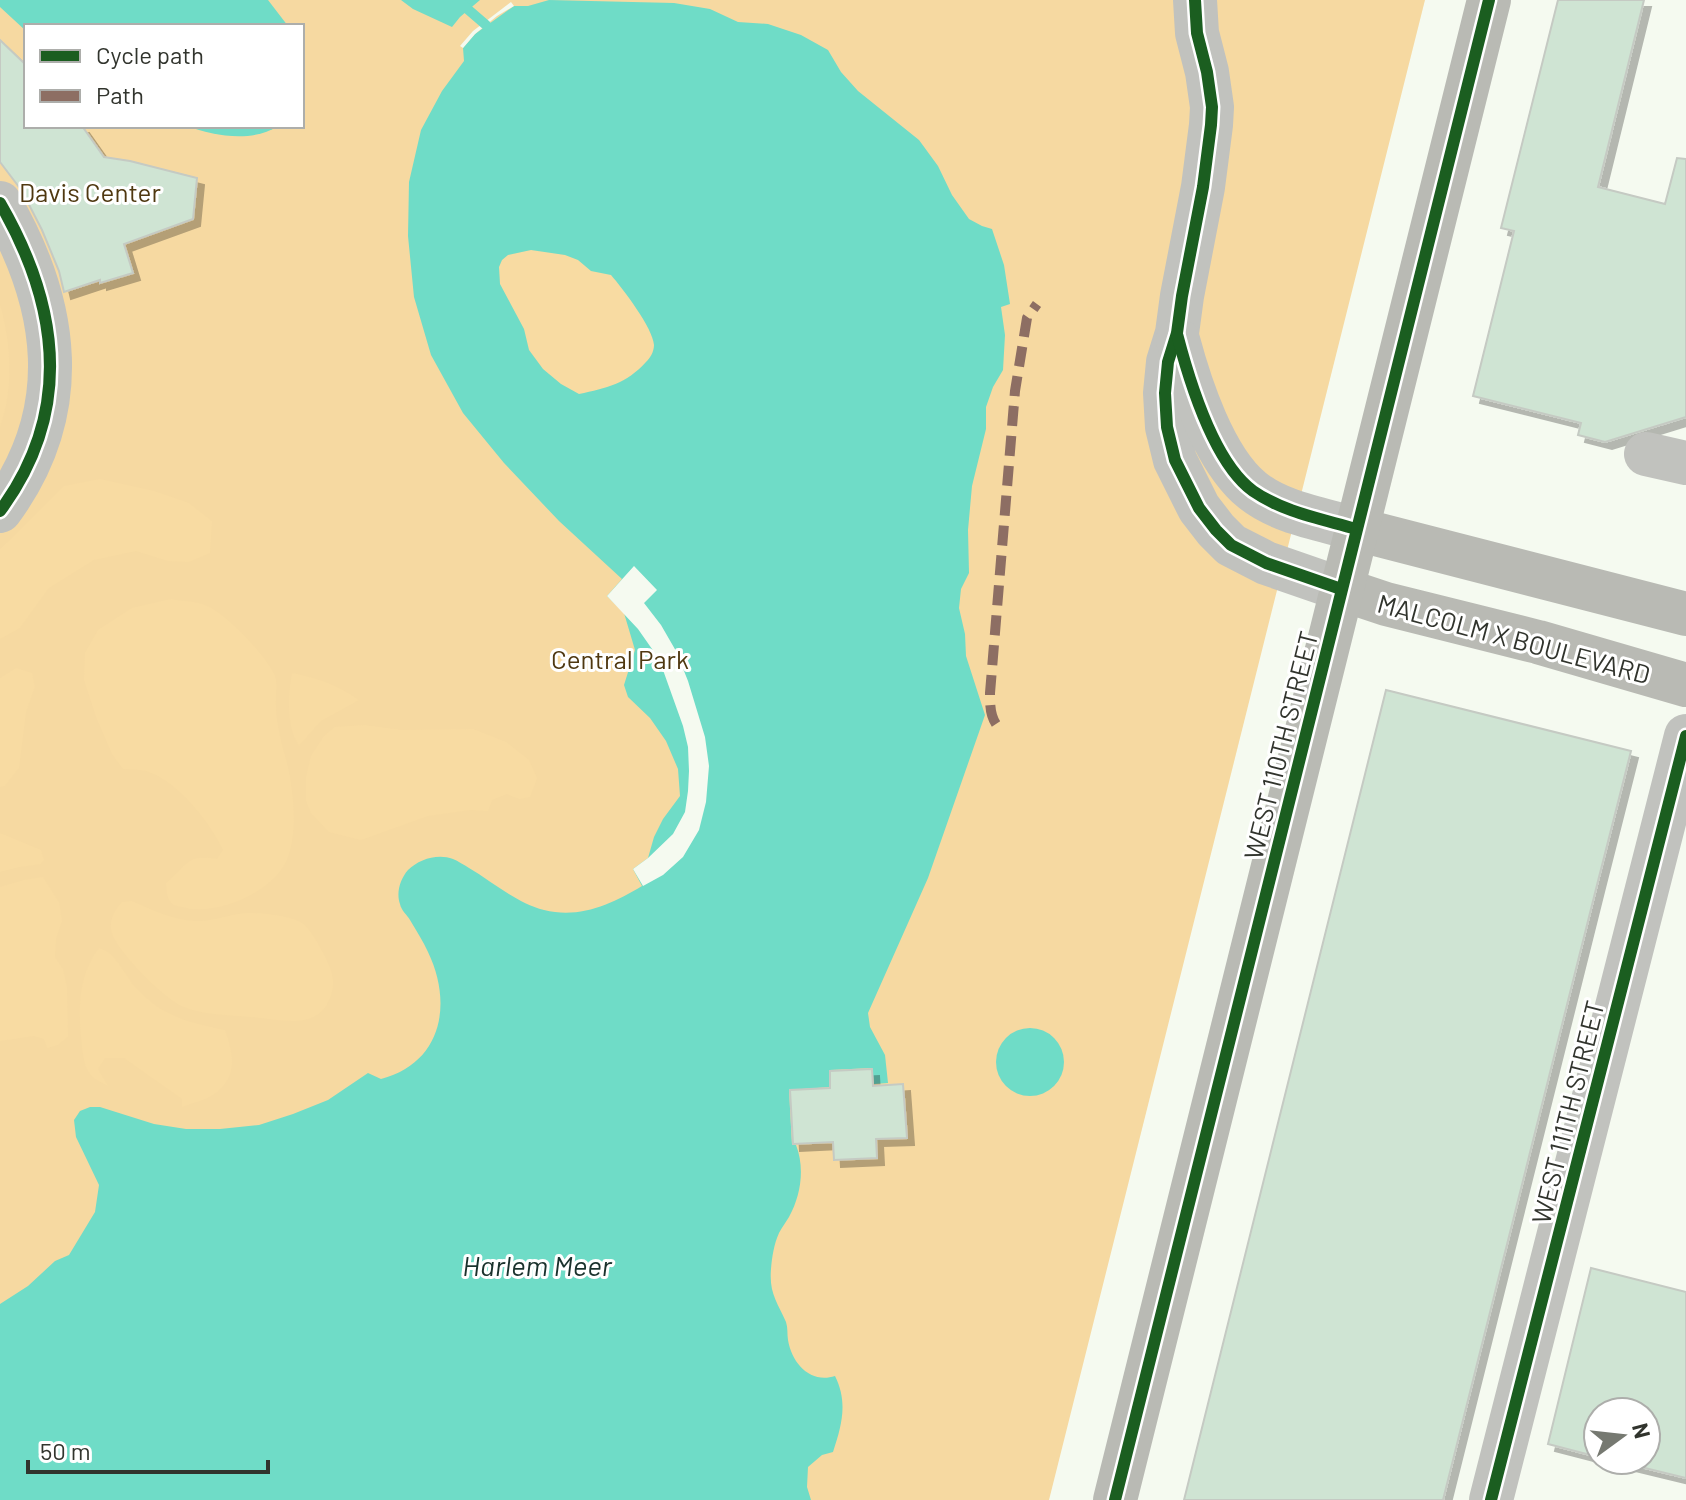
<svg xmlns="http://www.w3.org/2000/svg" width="1686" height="1500" font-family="Barlow,sans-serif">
<defs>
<filter id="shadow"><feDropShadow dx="7" dy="7" stdDeviation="0" flood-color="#0004"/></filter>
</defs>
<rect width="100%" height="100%" fill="#f5faf0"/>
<path fill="#f6d9a1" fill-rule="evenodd" d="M 0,0 L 1425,0 L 1049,1500 L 0,1500 ZM 26,26 L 302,26 L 302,126 L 26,126 Z"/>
<g fill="#f8dba2">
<path d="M 531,250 L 565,255 L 578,260 L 591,271 L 611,275 C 623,289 653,328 654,345 C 654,352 650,358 646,362 C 626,384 607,388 579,395 L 561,384 L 543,369 L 529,349 L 524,329 L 500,284 L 499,267 L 502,260 L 508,255 Z"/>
<path d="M 0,304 C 11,343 14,388 0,427 Z"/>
<path d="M 100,479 L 154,491 L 189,503 L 212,521 L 210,553 L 189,562 L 168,561 L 136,551 L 94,560 L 49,588 L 20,628 L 0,639 L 0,549 L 64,486 Z"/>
<path d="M 171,599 C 181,601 192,601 202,604 C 223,610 266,655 275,676 C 278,684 275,697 276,706 C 276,716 278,727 280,736 C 282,748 287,760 289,772 C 294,797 297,833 288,857 C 276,891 219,915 186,908 C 184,907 175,906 174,905 C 166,900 167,891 166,883 C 188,865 186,854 217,859 L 223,850 C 210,822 178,782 149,772 C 141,769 131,770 123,769 L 112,754 L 96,717 L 84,680 L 85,653 L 98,630 L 132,608 Z"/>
<path d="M 16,668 L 32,673 L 35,687 L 26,712 L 19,768 L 5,786 L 0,787 L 0,678 Z"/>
<path d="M 292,673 C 317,678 338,685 359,700 L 321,721 L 299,746 C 286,725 288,696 292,673 Z"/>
<path d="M 364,725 L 402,730 L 473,729 L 506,742 L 529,760 L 537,778 L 530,797 L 519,799 L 507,794 L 492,800 L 488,811 L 470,810 L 428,816 L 361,840 L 329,832 L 311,813 L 306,801 L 306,777 L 311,756 L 324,736 L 335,727 Z"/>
<path d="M 0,833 L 41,850 L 44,860 L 41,864 L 20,867 L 0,872 Z"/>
<path d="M 43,877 L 59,902 L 62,921 L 56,939 L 55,957 L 63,969 L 67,987 L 68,1037 L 58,1045 L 47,1048 L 44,1039 L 34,1036 L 0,1041 L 0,887 L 24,880 Z"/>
<path d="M 132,901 C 152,910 173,920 195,921 C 214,922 232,913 249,913 C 262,913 291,916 302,923 C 311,928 330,964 332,974 C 334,982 333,991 330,998 C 317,1032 278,1019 250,1017 C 229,1015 204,1015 184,1007 C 165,1000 113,948 111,929 C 110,918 115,910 122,902 Z"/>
<path d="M 99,948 C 116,952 125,976 136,988 C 142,994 149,1000 155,1005 C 176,1020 200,1025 225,1030 C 234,1055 238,1078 213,1095 C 205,1100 192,1103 182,1107 L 182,1099 L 124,1058 L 105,1058 L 98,1069 L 108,1086 C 101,1082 92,1079 88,1071 C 84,1065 83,1054 82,1046 C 78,1013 77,976 99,948 Z"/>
</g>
<g fill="#6fdcc7" fill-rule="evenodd">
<path d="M 0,0 L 268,0 L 288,26 L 26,26 L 26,31 L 0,7 Z"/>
<path d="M 401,0 L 480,0 L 460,17 L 452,27 L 413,9 Z"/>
<path d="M 549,0 L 674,3 L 710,9 L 738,22 L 768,24 L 801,35 L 828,50 L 841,72 L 858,91 L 919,140 L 938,166 L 952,195 L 969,219 L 982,226 L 992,229 L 1004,265 L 1010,304 L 1001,307 L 1005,335 L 1003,370 L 993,387 L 986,407 L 986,429 L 972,486 L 968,530 L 969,573 L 961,589 L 959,608 L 965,634 L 966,656 L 985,715 L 928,878 L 868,1013 L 870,1027 L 885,1055 L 888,1083 L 874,1084 L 872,1068 L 830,1070 L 830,1087 L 789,1090 L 792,1145 L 796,1145 C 805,1168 801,1195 789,1217 C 786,1222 782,1227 779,1233 C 774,1244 772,1257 771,1269 C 769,1293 777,1302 786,1322 C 788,1328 787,1334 788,1340 C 792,1364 811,1384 835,1376 C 848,1402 842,1425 833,1452 L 822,1455 L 808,1467 L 807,1487 L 811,1500 L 0,1500 L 0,1304 L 28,1286 L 55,1261 L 69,1255 L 95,1212 L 99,1185 L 76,1137 L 74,1120 L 80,1111 L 90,1107 L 100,1107 L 154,1124 L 186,1129 L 220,1129 L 259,1125 L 293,1114 L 328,1100 L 368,1073 L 381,1079 C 442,1063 453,1004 428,952 C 423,941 416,930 410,920 C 407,915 401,910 400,904 C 396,893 400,879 408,870 C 419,859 438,853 453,859 C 458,861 464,865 469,868 C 493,882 516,903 544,910 C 580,919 612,904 642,886 L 633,869 L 648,858 L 654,837 L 663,819 L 680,796 L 678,769 L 666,741 L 650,718 L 628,697 L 624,685 L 635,650 L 624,613 L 607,596 L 622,579 L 559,521 L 504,463 L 463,413 L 431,355 L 414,297 L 408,236 L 409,182 L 421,130 L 442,91 L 464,61 L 463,48 L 475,34 L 514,6 L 528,6 ZM 531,250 L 565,255 L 578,260 L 591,271 L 611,275 C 623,289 653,328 654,345 C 654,352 650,358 646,362 C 626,384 607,388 579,394 L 561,384 L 543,369 L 529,350 L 524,329 L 500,284 L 499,267 L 502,260 L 508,255 Z"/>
<path d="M 187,126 L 278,126 C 252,143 214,136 187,126 Z"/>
<circle cx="1030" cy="1062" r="34"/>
</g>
<g fill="#f5faf0">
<path d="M 511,2 L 514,6 L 497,16 L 475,34 L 463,48 L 460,46 L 473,31 Z"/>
<path d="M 634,566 L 657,590 L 644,603 L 661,625 L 676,651 L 688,681 L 705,737 L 709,766 L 706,802 L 699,830 L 683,857 L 663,875 L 643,886 L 633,869 L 648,858 L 673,834 L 685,812 L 688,791 L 689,771 L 688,747 L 683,726 L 663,670 L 652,649 L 638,629 L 607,596 Z"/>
</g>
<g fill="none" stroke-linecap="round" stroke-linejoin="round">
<path stroke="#6fdcc7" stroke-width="10" d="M 457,0 L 486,25"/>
</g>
<g fill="#cfe4d3" stroke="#c5cac3" stroke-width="2" filter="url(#shadow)">
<path d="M 1558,0 L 1644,0 L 1598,187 L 1665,204 L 1677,158 L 1686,159 L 1686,417 L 1605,442 L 1578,435 L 1581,423 L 1473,396 L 1514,231 L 1501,228 Z"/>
<path d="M 0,40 L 26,65 L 26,126 L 82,126 L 104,157 L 130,161 L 197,178 L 193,219 L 124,244 L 133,273 L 100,283 L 100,280 L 64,292 L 59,271 L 42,230 L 22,191 L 0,162 Z"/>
<path d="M 1386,690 L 1631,751 L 1597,885 L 1443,1500 L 1184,1500 Z"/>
<path d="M 872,1069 L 873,1086 L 903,1084 L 907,1138 L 876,1139 L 877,1158 L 834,1160 L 833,1142 L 793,1144 L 790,1090 L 830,1088 L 830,1071 Z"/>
<path d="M 1591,1268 L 1686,1292 L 1686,1478 L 1612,1460 L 1646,1460 L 1646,1412 L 1598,1412 L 1598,1457 L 1548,1444 Z"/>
</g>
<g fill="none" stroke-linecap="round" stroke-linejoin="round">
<g stroke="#c1c2be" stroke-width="44">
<path d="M 1195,0 L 1197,33 L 1207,72 L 1212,107 L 1211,125 L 1203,187 L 1182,296 L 1177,333 L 1168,362 L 1165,393 L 1167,427 L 1175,460 L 1199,508 L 1216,530 L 1231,545 L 1266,563 L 1341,589"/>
<path d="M 0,203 C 59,305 74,411 0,511"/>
<path d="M 1178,340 C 1190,385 1214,459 1252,490 C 1280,513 1322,519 1356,529"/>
<path d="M 1646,454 L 1686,463"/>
<path d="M 1491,1500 L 1686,736"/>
</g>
<g stroke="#b9bab4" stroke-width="44">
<path d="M 1356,529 L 1686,614"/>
<path d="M 1341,589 L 1386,604 L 1538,642 L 1686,685"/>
<path d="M 1115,1500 L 1489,0"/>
</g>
<path stroke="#8d6e63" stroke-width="10" stroke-dasharray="20 10" stroke-linecap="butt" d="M 996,724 C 990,715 990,704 990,693 L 1015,391 L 1027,318 L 1037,304"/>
<g stroke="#fff" stroke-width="17">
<g id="cycleway">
<path d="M 1195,0 L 1197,33 L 1207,72 L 1212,107 L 1211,125 L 1203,187 L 1182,296 L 1177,333 L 1168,362 L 1165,393 L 1167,427 L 1175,460 L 1199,508 L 1216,530 L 1231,545 L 1266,563 L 1341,589"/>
<path d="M 0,203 C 59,305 74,411 0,511"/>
<path d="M 1177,334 C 1189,380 1213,462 1253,491 C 1283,512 1322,519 1356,529"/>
<path d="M 1115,1500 L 1489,0"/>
<path d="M 1491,1500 L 1686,736"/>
</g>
</g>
<use href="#cycleway" stroke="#1b5e20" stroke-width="12"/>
</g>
<g text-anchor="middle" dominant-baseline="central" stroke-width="6" stroke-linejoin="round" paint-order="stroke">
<g font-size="26" fill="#4f3810" stroke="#fff">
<text x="90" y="191">Davis Center</text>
<text x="620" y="658">Central Park</text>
</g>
<g font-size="26" fill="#31342d" stroke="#fff">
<text transform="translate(1514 638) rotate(15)">MALCOLM X BOULEVARD</text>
<text transform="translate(1280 745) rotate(-76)">WEST 110TH STREET</text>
<text transform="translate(1567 1112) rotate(-76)">WEST 111TH STREET</text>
</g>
<g font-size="28" font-style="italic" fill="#1a322d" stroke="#fff">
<text x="537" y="1265">Harlem Meer</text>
</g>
</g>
<rect x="24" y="24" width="280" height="104" fill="#ffffff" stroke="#adaeab" stroke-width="2"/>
<rect x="40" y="50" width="40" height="12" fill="#1b5e20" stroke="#adaeab" stroke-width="2"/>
<text x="96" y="64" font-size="24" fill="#31342d">Cycle path</text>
<rect x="40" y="90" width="40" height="12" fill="#8d6e63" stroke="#adaeab" stroke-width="2"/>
<text x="96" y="104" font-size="24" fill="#31342d">Path</text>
<g transform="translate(1622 1436) rotate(75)"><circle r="38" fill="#ffffff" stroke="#adaeab" stroke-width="2"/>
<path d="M0-6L14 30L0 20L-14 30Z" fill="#767971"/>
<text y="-12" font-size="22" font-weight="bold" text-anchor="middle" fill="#31342d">N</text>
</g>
<path d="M28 1460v12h240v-12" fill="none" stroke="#31342d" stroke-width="4"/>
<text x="40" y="1460" font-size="24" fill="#31342d" stroke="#ffffff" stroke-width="6" paint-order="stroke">50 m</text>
</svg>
